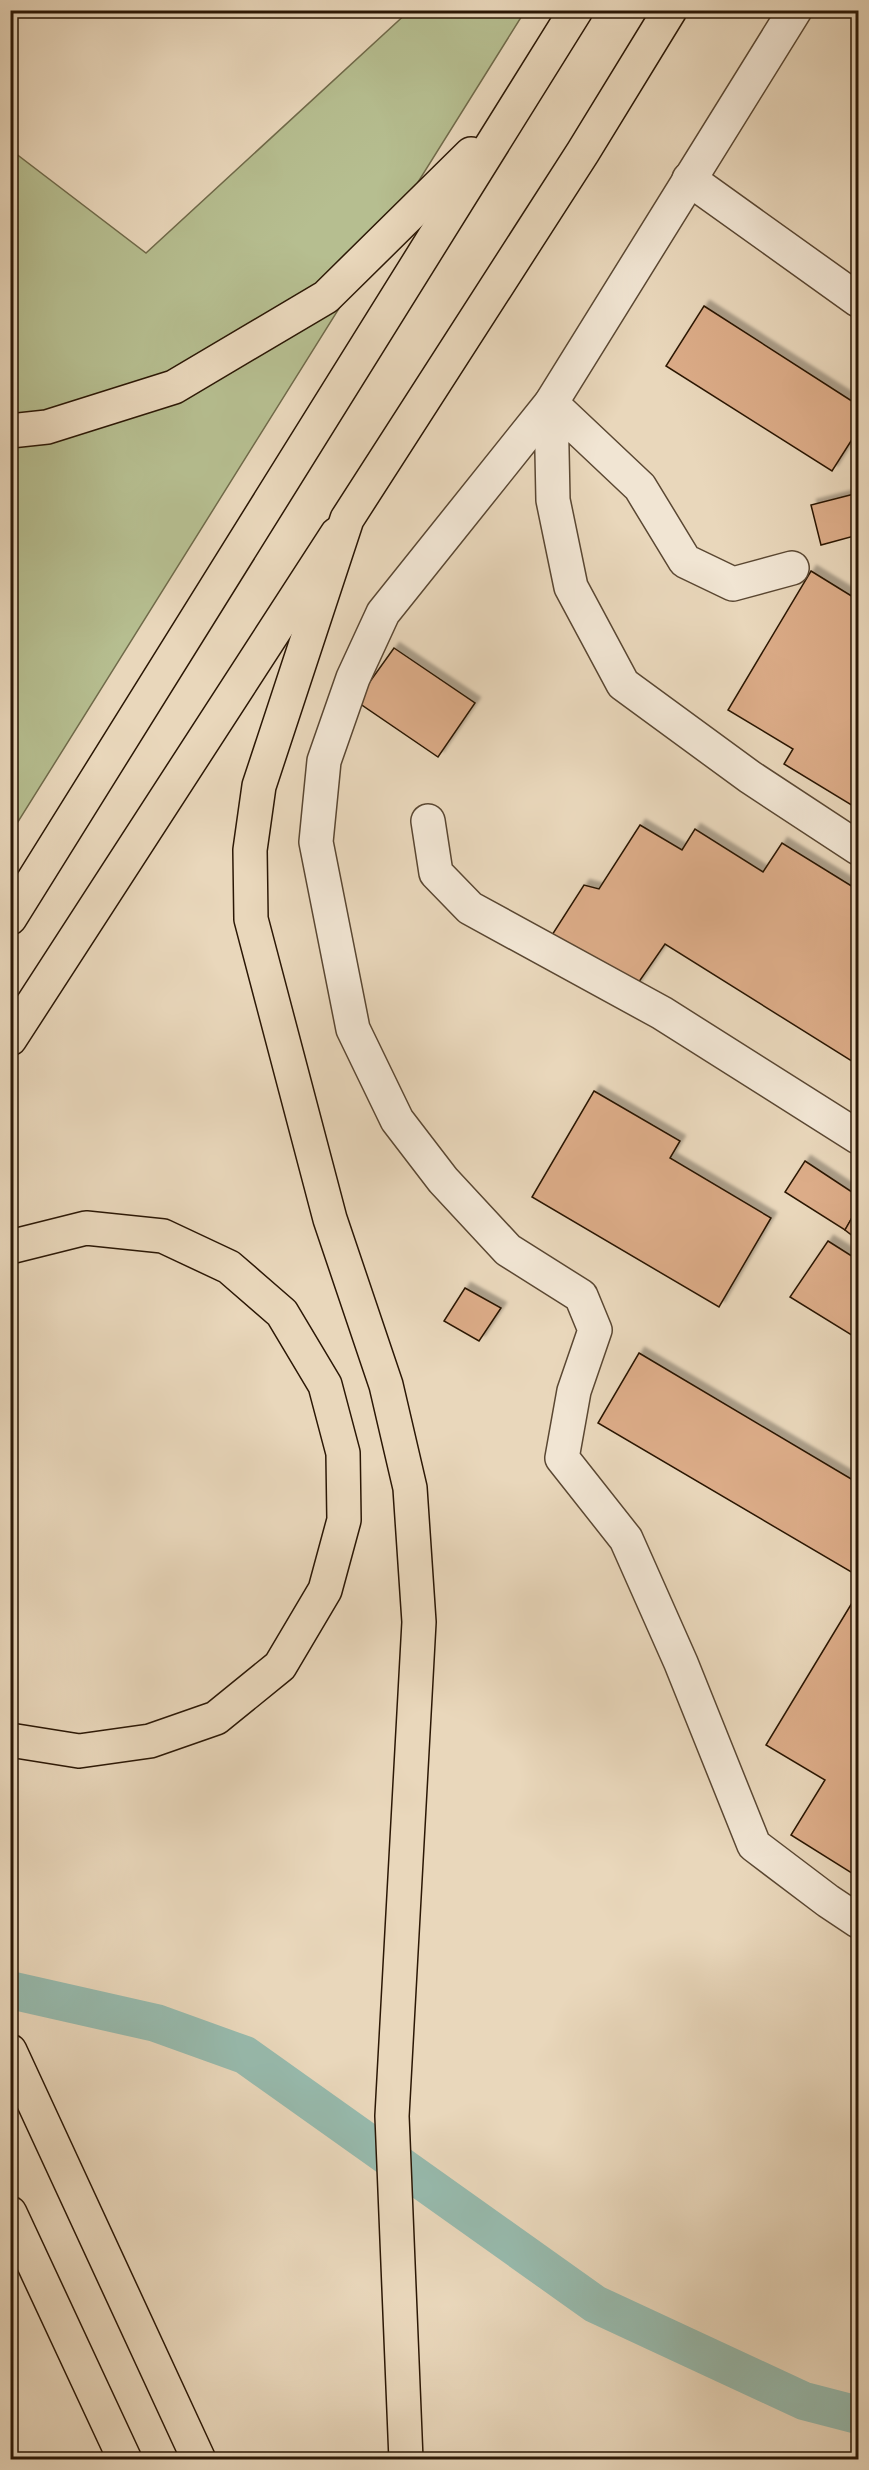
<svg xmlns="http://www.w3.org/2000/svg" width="869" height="2470" font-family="'IM FELL English',serif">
<defs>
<filter id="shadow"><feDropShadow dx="5.5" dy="-5.5" stdDeviation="1.5" flood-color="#0004"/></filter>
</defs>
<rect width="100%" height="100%" fill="#e9d7bb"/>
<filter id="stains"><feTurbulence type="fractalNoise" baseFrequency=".00333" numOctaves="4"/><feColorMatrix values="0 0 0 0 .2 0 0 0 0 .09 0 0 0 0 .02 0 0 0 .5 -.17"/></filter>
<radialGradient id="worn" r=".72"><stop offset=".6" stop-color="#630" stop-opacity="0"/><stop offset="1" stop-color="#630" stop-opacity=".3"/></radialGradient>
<path fill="#b6be90" stroke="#706a4a" stroke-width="1.5" d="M 409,11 L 525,11 L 11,833 L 11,150 L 146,253 Z"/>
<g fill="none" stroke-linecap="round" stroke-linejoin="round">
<path stroke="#97baad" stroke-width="38" d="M 10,1990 L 156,2023 L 245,2055 L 595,2304 L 804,2401 L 858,2415"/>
</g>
<g fill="#dcac88" stroke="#2b1705" stroke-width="1.5" filter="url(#shadow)">
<path d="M 704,306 L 858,405 L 858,430 L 832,471 L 666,366 Z"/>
<path d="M 858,493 L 858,535 L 821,545 L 811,505 Z"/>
<path d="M 811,571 L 858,600 L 858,809 L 784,764 L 793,749 L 728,710 Z"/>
<path d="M 394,648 L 475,703 L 438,757 L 356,701 Z"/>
<path d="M 640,825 L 682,850 L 695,829 L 763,872 L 782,843 L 858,890 L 858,1065 L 665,944 L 634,989 L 552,935 L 584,885 L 599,889 Z"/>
<path d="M 594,1091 L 680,1141 L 670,1158 L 771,1218 L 719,1307 L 532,1197 Z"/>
<path d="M 805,1161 L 858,1196 L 858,1207 L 845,1230 L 785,1192 Z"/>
<path d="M 858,1207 L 858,1240 L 845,1230 Z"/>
<path d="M 828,1241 L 858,1260 L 858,1339 L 790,1297 Z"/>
<path d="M 465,1288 L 501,1308 L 479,1341 L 444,1321 Z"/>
<path d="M 639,1353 L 858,1483 L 858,1563 L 853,1573 L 598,1423 Z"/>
<path d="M 858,1593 L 858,1877 L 791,1835 L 825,1780 L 766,1745 Z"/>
</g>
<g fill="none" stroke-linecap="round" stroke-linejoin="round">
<g stroke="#5a4732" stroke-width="36">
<g id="minor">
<path d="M 795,10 L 551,403 L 383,613 L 353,678 L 324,761 L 316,842 L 353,1029 L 397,1120 L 443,1180 L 508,1250 L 581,1296 L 595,1330 L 574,1391 L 562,1458 L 626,1539 L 681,1663 L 754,1845 L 828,1901 L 858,1921"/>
<path d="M 689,179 L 858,300"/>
<path d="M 792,568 L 733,584 L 685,561 L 640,487 L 551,403 L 553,500 L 571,587 L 623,684 L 750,777 L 858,848"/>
<path d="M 428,821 L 436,873 L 470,908 L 662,1013 L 858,1137"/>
</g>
</g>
<g stroke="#2b1705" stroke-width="36">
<g id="major">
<path d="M 10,1039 L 337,534"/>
<path d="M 10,1247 L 86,1228 L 163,1236 L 229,1267 L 282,1313 L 325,1385 L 343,1453 L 344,1520 L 325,1590 L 280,1666 L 216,1718 L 150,1741 L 79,1751 L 10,1740"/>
<path d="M 10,2051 L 199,2460"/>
<path d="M 10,2213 L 125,2460"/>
</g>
</g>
<g stroke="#2b1705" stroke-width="36">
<g id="highway">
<path d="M 10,431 L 47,427 L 174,387 L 326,297 L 471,154"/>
<path d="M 10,918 L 576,10"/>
<path d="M 406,2460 L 392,2116 L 419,1622 L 410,1488 L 386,1385 L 330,1219 L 251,919 L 250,850 L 259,786 L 347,519 L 583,152 L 670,10"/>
</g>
</g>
<use href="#minor" stroke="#f1e5d3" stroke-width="33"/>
<use href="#major" stroke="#e9d7bb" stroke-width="33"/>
<use href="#highway" stroke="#e9d7bb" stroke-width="33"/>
</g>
<rect width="869" height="2470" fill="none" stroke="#e9d7bb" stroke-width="36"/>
<rect x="12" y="12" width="845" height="2446" fill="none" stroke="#2b1705" stroke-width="3"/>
<rect x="18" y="18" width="833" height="2434" fill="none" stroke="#2b1705" stroke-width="1.5"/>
<rect width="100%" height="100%" filter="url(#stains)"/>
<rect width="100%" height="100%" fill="url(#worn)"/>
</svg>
